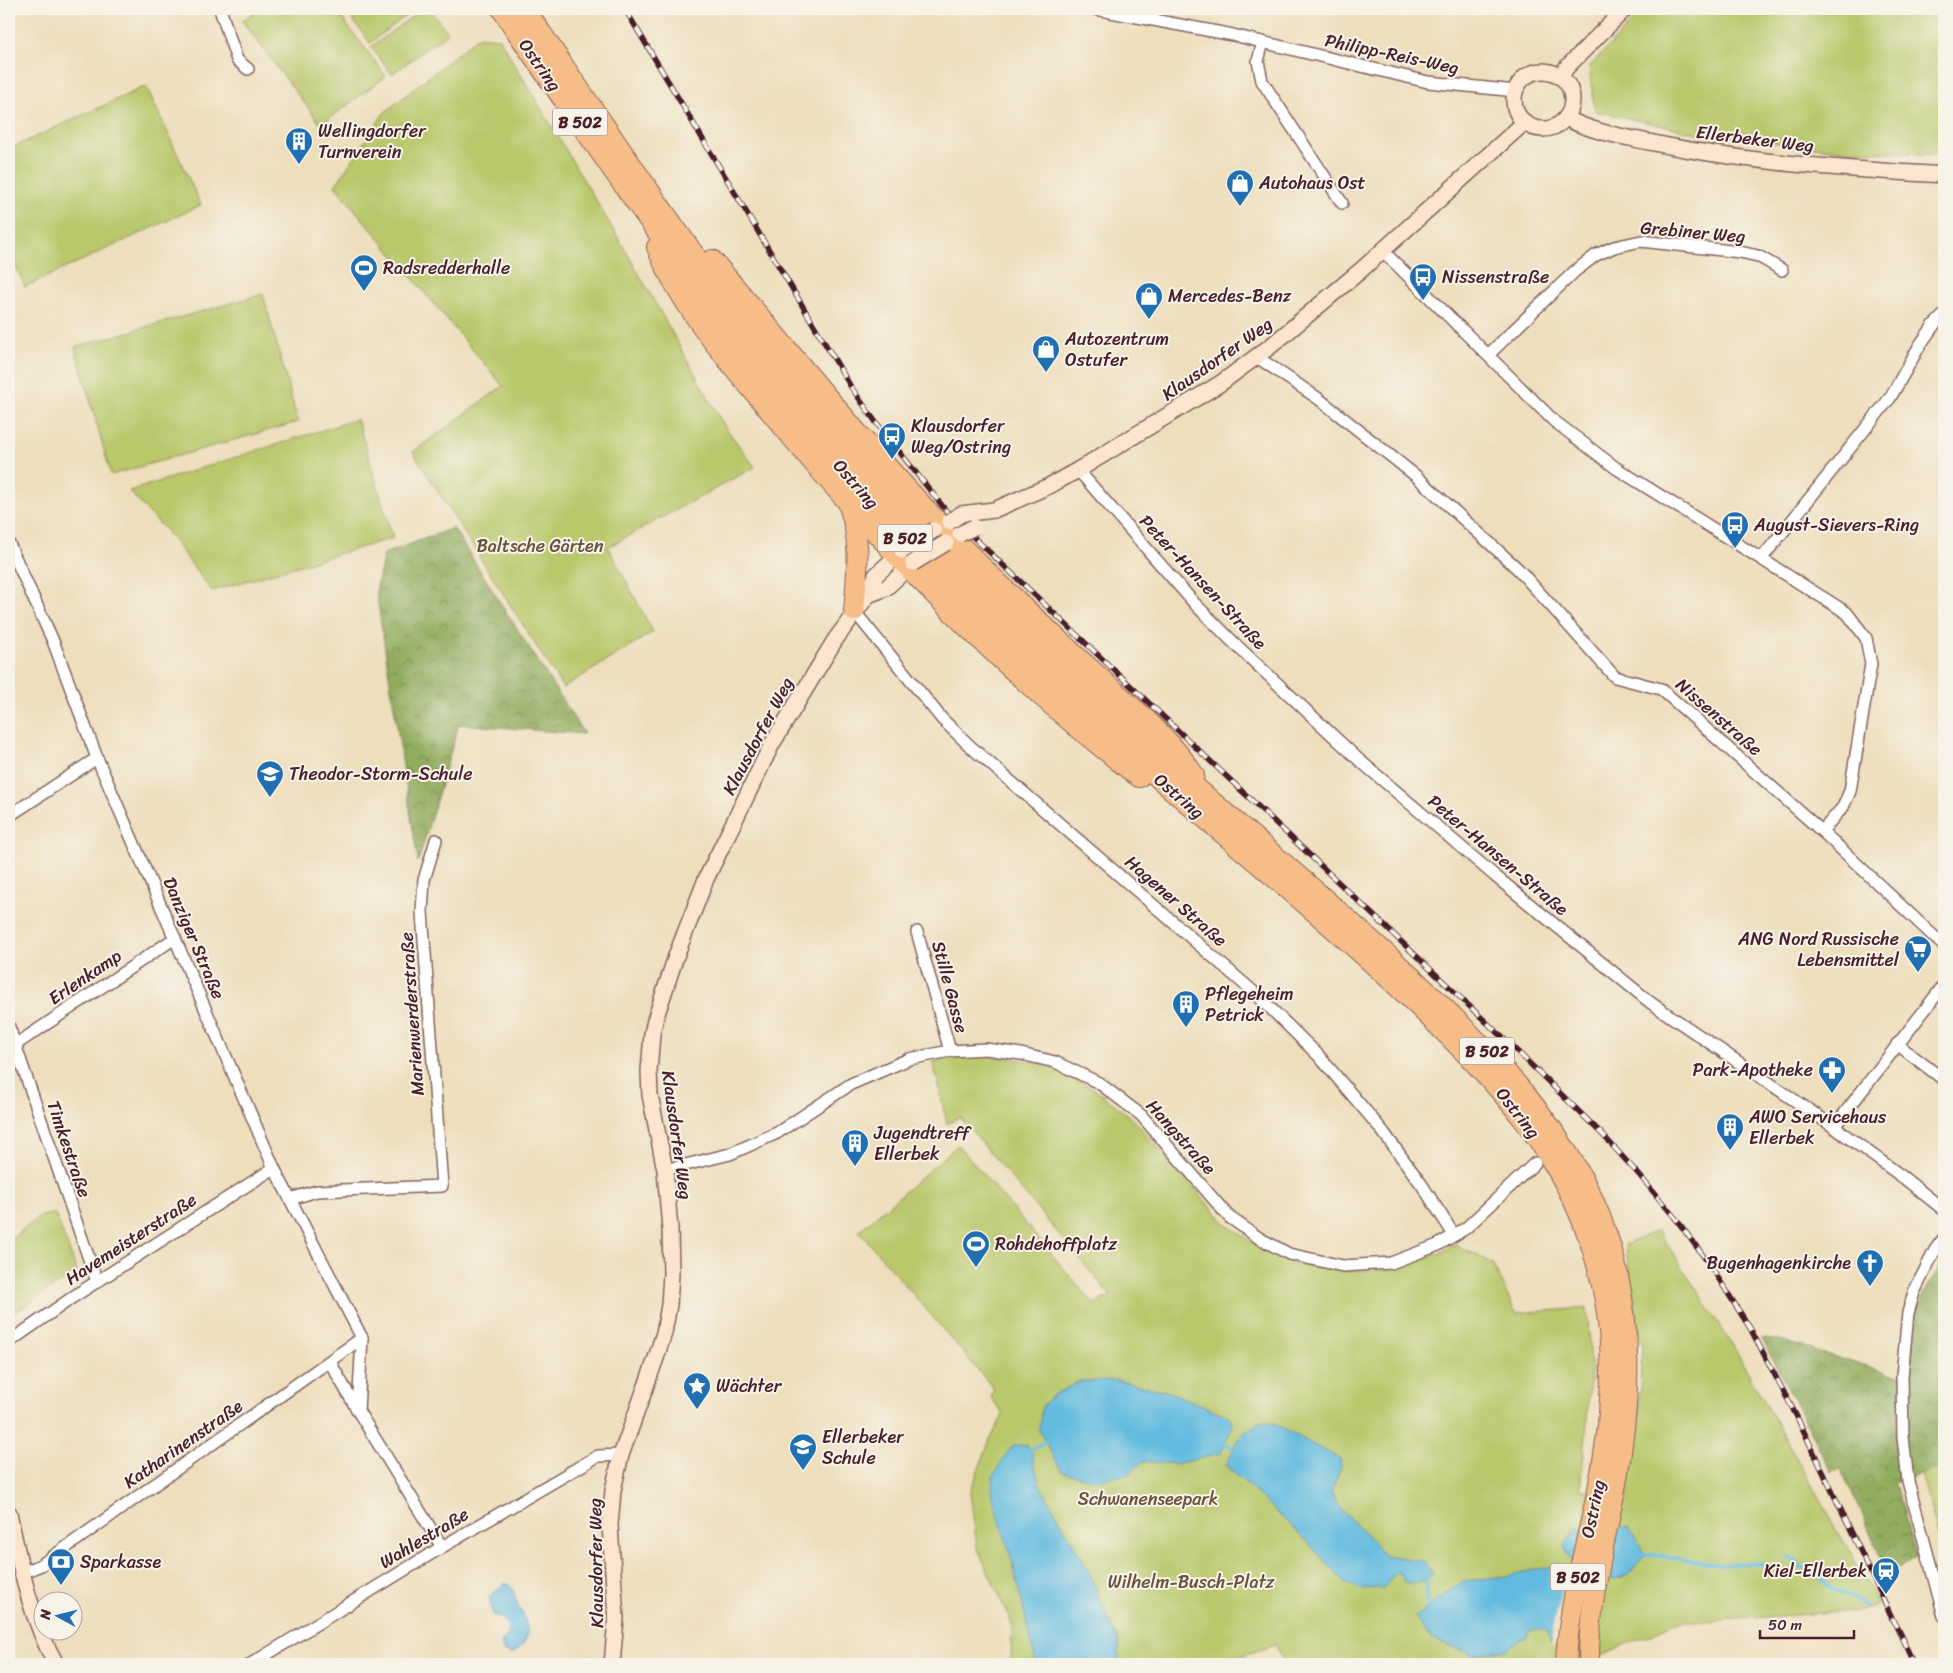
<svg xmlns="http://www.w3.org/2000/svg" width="1953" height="1673" font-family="Sriracha,sans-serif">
<defs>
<pattern id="forest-crowns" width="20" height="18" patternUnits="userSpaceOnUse" patternTransform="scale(1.25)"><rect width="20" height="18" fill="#92ac5f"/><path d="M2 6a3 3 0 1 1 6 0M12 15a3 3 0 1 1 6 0" fill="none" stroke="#798b4f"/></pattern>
</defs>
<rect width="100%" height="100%" fill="#f7f3e8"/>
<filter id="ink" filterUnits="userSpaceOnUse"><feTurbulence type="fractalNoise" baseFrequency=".02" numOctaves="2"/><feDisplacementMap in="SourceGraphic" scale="10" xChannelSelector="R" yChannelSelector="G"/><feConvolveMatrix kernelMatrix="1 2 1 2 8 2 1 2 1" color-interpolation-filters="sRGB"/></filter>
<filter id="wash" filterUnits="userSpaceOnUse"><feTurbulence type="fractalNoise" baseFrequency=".0096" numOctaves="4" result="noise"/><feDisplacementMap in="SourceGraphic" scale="20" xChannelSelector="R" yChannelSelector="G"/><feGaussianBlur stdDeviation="1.12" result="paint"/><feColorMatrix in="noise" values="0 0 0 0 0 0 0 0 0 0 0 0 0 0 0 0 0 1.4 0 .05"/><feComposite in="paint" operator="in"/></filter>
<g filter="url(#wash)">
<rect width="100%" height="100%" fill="#eddebc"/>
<g fill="url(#forest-crowns)" stroke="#6e6645">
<path d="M 453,528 L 584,734 L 459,724 L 418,862 L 376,591 L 384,554 Z"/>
<path d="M 1944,1260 L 1944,1467 L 1894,1482 L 1917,1558 L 1888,1573 L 1841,1469 L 1832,1473 L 1762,1339 L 1780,1340 L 1890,1374 L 1907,1377 L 1915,1314 L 1928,1285 Z"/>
</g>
<g fill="#b8c86b" stroke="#81744b">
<path d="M 259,9 L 335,9 L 386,76 L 321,125 L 242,21 Z"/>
<path d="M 358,9 L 415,9 L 370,43 L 349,15 Z"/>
<path d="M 422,9 L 430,9 L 448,33 L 392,74 L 371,47 Z"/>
<path d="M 1644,9 L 1944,9 L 1944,155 L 1839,150 L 1696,133 L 1595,111 L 1589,67 Z"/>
<path d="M 479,36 L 499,38 L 626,251 L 725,427 L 755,467 L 608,547 L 653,632 L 563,688 L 413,452 L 503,386 L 335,186 L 384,113 Z"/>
<path d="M 146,86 L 201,205 L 25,287 L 9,251 L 9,149 Z"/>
<path d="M 263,294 L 298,422 L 111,475 L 75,347 Z"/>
<path d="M 357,419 L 393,538 L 212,591 L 167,532 L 129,491 Z"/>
<path d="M 981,1055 L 1029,1061 L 1042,1064 L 1093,1088 L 1133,1119 L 1225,1223 L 1252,1242 L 1291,1262 L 1342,1271 L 1390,1270 L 1438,1254 L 1455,1244 L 1492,1263 L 1516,1313 L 1587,1308 L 1591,1363 L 1586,1435 L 1580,1489 L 1626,1499 L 1638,1434 L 1642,1345 L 1625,1245 L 1658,1230 L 1733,1346 L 1879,1604 L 1854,1611 L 1676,1623 L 1603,1654 L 1539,1661 L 1537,1664 L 1285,1664 L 1276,1645 L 1215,1664 L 1004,1664 L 1011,1657 L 1012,1624 L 977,1547 L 970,1492 L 989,1442 L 1003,1415 L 991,1397 L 994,1389 L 859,1231 L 958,1145 L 1094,1304 L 1111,1296 L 960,1117 L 947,1124 L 933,1061 Z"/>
<path d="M 55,1213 L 77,1271 L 16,1312 L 9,1301 L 9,1240 L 39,1217 Z"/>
<path d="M 1944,1467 L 1944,1558 L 1921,1473 Z"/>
</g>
<g fill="#62bbdf" stroke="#566d85">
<path d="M 1116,1380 L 1170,1392 L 1230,1417 L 1233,1426 L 1220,1454 L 1175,1464 L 1143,1461 L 1128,1475 L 1095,1480 L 1062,1472 L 1039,1431 L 1042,1407 L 1052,1396 L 1080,1381 Z"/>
<path d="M 1259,1422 L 1271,1422 L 1340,1459 L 1341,1467 L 1331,1492 L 1338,1506 L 1385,1555 L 1423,1561 L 1432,1574 C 1425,1581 1412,1586 1403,1581 L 1401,1574 L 1397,1572 L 1383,1588 L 1361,1589 L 1345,1583 L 1304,1538 L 1226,1465 L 1239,1437 Z"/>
<path d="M 1017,1445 L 1028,1446 L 1031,1450 L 1039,1483 L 1088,1570 L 1119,1643 L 1119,1661 L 1115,1664 L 1038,1664 L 1035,1659 L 1013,1564 L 992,1495 L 993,1476 L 1010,1449 Z"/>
<path d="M 1604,1527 L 1629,1528 L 1645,1554 C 1630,1578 1617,1585 1590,1573 C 1586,1571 1580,1569 1576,1566 C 1570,1562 1567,1552 1564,1546 L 1576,1529 Z"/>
<path d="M 1553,1566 L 1592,1629 L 1548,1643 L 1550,1639 L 1544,1629 L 1531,1630 L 1526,1639 L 1522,1638 L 1506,1650 L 1473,1654 L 1431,1639 L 1415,1617 L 1463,1581 L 1506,1576 Z"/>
<path d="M 505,1583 L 509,1584 C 515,1590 515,1599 518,1606 C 520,1610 523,1613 524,1616 C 531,1634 527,1644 512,1654 L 503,1651 L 501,1642 L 508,1634 L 507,1624 L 501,1618 L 493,1615 L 489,1597 Z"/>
</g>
<path fill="#eddebc" d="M 1564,1577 L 1567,1582 L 1599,1603 L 1593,1631 L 1550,1646 Z"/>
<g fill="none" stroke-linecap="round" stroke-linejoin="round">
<g stroke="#62bbdf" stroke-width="4">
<path d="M 1226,1444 L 1233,1447"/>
<path d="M 1031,1450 L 1045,1442"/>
<path d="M 1645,1554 L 1722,1565 L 1744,1563 L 1767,1565"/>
<path d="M 1789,1557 L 1835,1590 L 1867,1605"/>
<path d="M 1426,1580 L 1428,1607"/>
<path d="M 1565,1584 L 1569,1577"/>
</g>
</g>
</g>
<g filter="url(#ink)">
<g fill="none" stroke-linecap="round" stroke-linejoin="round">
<g stroke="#83625e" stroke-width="14">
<g id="street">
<path d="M 220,9 L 237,60 L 248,69"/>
<path d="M 1095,9 L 1233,35 L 1428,82 L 1516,91"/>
<path d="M 1263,42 L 1258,61 L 1262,81 L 1342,203"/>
<path d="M 1383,251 L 1554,421 L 1616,468 L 1833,604 L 1847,613 L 1866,638 L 1871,664 L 1850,791 L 1843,807 L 1822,831"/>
<path d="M 1488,355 L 1574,272 L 1596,255 L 1614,247 L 1641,241 L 1740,252 L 1758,256 L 1782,270"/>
<path d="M 1257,357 L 1319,399 L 1416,476 L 1518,569 L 1615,677 L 1661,689 L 1825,834 L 1944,946"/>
<path d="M 1078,470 L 1195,604 L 1235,644 L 1358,759 L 1495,876 L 1651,1003 L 1834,1127 L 1904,1178 L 1944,1210"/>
<path d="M 9,544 L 53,641 L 97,758 L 274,1168 L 362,1338"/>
<path d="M 1762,558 L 1890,398 L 1920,345 L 1934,325 L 1944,315"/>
<path d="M 854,611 L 942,719 L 971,747 L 1257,995 L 1318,1055 L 1381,1129 L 1422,1185 L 1454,1235"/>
<path d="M 9,816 L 97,758"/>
<path d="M 917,932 L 950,1051"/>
<path d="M 9,1027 L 97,1282"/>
<path d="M 1897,1044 L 1944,1080"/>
<path d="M 15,1045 L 175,938"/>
<path d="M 1834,1127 L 1944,985"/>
<path d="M 665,1170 L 730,1154 L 777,1133 L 851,1084 L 909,1059 L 950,1051 L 986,1049 L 1021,1054 L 1055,1062 L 1099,1083 L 1141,1115 L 1229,1217 L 1259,1238 L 1289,1254 L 1343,1266 L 1391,1263 L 1438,1245 L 1466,1228 L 1535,1163"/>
<path d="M 290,1199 L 317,1191 L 442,1186 L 422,912 L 424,880 L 436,840"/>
<path d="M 1944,1238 L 1935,1250 L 1914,1292 L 1908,1313 L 1902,1376 L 1903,1437 L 1908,1481 L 1944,1616"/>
<path d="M 362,1338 L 358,1411 L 442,1547"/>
<path d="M 9,1342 L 76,1295 L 274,1168"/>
<path d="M 330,1362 L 358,1411"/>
<path d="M 22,1573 L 41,1565 L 362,1338"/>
<path d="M 251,1664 L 442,1547 L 598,1456 L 621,1455"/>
</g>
</g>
<g stroke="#83625e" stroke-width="18">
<g id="secondary">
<circle cx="1543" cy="100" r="29"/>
<path d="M 1561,77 L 1566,68 L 1625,9"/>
<path d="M 1566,118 C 1592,132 1621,136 1649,142 C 1746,163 1846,169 1944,175"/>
<path d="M 961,514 L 994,510 L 1049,486 L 1078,470 L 1221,383 L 1272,345 L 1360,271 L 1525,122"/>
<path d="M 868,595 L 886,588 L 913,563"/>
<path d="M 9,1513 C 20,1564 30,1618 56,1664"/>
<path d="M 612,1664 L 616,1619 L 610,1525 L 613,1490 L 621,1455 L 655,1361 L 664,1333 L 669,1305 L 671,1274 L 670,1229 L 665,1170 L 650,1095 L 649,1071 L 652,1034 L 655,1020 L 676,956 L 706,879 L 772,744 L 835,640 L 868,595 L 876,575 L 902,551"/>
</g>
</g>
<g stroke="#83625e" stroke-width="22">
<g id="highway">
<path d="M 502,9 C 534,59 569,107 603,156 C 637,205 672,252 707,300 C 726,325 744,351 764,376 C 825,452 890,525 959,594 C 1048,683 1143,766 1239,847 C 1300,899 1361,951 1419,1007 C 1494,1079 1562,1150 1593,1251 C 1618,1330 1614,1409 1598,1489 C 1586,1547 1568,1605 1566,1664"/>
<path d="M 525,9 C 644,185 762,363 908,519 C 1010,628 1125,726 1238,824 C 1304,881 1370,937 1433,997 C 1508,1070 1583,1148 1612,1251 C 1634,1330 1630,1408 1615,1489 C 1604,1547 1588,1604 1589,1664"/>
<path d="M 657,247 C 680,306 730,363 770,411 C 880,545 1002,671 1139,777"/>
<path d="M 712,260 C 797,359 876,461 968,553 C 1010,595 1053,635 1097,675 C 1130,706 1169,736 1194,775"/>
<path d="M 849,506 C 862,543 857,574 854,611"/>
</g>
</g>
<use href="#street" stroke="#fff" stroke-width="11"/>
<use href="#secondary" stroke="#fce5cf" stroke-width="15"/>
<use href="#highway" stroke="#f7bd88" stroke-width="20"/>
<g stroke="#4a1f2b" stroke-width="5.5">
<path id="rail" d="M 625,9 L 851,387 L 875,421 L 948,513 L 1520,1054 L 1602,1134 L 1640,1176 L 1676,1219 L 1710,1265 L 1750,1328 L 1797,1417 L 1914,1664"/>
</g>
<use href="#rail" stroke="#f7f3e8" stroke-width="4" stroke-dasharray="11" stroke-linecap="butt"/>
<g stroke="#83625e" stroke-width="18" stroke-linecap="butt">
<g id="secondary-bridge">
<path d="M 949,522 L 961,514"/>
<path d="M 960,534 L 974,527"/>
<path d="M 902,551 L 934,530"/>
<path d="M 913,563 L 946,543"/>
</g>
</g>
<use href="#secondary-bridge" stroke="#fce5cf" stroke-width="15"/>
</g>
</g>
<defs>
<g id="building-pin" transform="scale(1.4375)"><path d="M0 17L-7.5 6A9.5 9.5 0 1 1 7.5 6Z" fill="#1f6fb2" stroke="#f7f3e8"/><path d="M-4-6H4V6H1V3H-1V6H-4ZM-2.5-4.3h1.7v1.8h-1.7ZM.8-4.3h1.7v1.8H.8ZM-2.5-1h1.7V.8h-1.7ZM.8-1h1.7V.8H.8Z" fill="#fff"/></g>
<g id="shop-pin" transform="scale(1.4375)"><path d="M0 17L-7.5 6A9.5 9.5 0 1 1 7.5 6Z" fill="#1f6fb2" stroke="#f7f3e8"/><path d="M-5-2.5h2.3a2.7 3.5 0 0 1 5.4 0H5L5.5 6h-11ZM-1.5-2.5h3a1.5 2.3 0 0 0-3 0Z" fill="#fff"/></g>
<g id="stadium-pin" transform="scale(1.4375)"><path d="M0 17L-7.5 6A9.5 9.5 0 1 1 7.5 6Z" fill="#1f6fb2" stroke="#f7f3e8"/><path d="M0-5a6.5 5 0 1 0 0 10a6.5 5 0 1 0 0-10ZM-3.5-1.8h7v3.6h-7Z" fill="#fff"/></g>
<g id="bus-pin" transform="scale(1.4375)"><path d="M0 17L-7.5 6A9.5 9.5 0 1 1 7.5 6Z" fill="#1f6fb2" stroke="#f7f3e8"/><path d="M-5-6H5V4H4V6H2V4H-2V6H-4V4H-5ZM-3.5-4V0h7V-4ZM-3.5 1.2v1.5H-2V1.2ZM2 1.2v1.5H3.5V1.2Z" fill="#fff"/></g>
<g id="school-pin" transform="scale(1.4375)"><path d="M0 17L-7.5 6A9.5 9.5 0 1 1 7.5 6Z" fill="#1f6fb2" stroke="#f7f3e8"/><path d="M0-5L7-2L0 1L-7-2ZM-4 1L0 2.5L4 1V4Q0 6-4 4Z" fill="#fff"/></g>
<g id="supermarket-pin" transform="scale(1.4375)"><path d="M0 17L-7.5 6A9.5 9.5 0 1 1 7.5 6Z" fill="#1f6fb2" stroke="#f7f3e8"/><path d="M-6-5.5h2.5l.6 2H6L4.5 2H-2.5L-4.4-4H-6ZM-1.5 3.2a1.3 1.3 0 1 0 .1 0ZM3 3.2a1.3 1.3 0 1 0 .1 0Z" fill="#fff"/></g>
<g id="pharmacy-pin" transform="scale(1.4375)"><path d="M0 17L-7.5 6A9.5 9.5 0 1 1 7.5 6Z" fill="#1f6fb2" stroke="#f7f3e8"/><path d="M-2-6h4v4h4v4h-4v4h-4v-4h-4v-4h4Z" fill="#fff"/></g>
<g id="church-pin" transform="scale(1.4375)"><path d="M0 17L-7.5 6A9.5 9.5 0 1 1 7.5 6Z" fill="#1f6fb2" stroke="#f7f3e8"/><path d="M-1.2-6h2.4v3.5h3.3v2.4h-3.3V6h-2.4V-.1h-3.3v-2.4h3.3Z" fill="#fff"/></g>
<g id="sight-pin" transform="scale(1.4375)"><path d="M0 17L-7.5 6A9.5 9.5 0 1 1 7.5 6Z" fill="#1f6fb2" stroke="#f7f3e8"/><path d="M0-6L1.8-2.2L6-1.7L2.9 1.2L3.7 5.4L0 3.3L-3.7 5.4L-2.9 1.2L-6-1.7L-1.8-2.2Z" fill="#fff"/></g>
<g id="bank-pin" transform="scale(1.4375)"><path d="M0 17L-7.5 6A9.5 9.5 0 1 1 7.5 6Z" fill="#1f6fb2" stroke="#f7f3e8"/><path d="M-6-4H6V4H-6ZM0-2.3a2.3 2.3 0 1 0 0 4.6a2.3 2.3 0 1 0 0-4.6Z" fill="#fff"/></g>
<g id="station-pin" transform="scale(1.4375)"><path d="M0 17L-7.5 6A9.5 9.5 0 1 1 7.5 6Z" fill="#1f6fb2" stroke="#f7f3e8"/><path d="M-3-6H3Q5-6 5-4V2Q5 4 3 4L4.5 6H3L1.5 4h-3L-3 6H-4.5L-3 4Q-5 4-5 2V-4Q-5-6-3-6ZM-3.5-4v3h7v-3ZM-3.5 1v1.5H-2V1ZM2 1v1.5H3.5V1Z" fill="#fff"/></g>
</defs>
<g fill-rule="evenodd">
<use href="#building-pin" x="299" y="141"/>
<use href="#shop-pin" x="1240" y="183"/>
<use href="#stadium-pin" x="364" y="268"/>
<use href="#bus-pin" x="1423" y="277"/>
<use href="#shop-pin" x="1149" y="296"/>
<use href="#shop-pin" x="1046" y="349"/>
<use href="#bus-pin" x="892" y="436"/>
<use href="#bus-pin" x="1735" y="525"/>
<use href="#school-pin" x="270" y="774"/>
<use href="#supermarket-pin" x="1918" y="949"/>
<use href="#building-pin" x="1186" y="1004"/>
<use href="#pharmacy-pin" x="1832" y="1070"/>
<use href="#building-pin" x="1730" y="1127"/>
<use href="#building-pin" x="855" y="1143"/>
<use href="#stadium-pin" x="976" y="1244"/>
<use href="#church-pin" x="1870" y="1263"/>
<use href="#sight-pin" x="697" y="1386"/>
<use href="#school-pin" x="803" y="1447"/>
<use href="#bank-pin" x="61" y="1562"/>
<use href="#station-pin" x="1886" y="1571"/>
</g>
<g text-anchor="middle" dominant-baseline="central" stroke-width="4" stroke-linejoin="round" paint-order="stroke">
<g fill="#f7f3e8" stroke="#7e5f64" stroke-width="1">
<rect x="552.5" y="108.5" width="55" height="27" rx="4"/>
<rect x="877.5" y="524.5" width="55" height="27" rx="4"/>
<rect x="1459.5" y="1037.5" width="55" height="27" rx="4"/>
<rect x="1550.5" y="1563.5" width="55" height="27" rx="4"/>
</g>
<g font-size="16" font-weight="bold" fill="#4a1f2b">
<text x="580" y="122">B 502</text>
<text x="905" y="538">B 502</text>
<text x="1487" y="1051">B 502</text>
<text x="1578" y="1577">B 502</text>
</g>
<g font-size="18" fill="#4a1f2b" stroke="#f7f3e8">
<text transform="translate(1392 54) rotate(12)">Philipp-Reis-Weg</text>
<text transform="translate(540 65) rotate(55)">Ostring</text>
<text transform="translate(1755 139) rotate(7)">Ellerbeker Weg</text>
<text transform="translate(1693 232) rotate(5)">Grebiner Weg</text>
<text transform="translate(1217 359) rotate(-35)">Klausdorfer Weg</text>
<text transform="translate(856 484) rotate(49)">Ostring</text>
<text transform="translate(1203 582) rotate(47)">Peter-Hansen-Straße</text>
<text transform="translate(1719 717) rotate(41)">Nissenstraße</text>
<text transform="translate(758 736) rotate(-62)">Klausdorfer Weg</text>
<text transform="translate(1179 796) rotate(41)">Ostring</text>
<text transform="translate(1498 855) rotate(40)">Peter-Hansen-Straße</text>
<text transform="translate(1176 901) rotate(41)">Hagener Straße</text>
<text transform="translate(194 938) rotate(67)">Danziger Straße</text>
<text transform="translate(85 977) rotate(-34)">Erlenkamp</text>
<text transform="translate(950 987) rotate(75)">Stille Gasse</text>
<text transform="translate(412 1014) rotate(-94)">Marienwerderstraße</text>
<text transform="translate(1518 1113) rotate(52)">Ostring</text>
<text transform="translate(677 1135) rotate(82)">Klausdorfer Weg</text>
<text transform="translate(1181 1137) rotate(48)">Hangstraße</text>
<text transform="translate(69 1149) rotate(71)">Timkestraße</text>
<text transform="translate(131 1239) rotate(-33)">Havemeisterstraße</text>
<text transform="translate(183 1444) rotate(-35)">Katharinenstraße</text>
<text transform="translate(1593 1509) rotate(-78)">Ostring</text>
<text transform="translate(424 1538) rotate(-31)">Wahlestraße</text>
<text transform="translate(596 1563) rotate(-91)">Klausdorfer Weg</text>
</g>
<g font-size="18" fill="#4a1f2b" stroke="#f7f3e8" text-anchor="start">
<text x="318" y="131">Wellingdorfer<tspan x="318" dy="21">Turnverein</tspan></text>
<text x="1259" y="183">Autohaus Ost</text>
<text x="383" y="268">Radsredderhalle</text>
<text x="1442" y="277">Nissenstraße</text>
<text x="1168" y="296">Mercedes-Benz</text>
<text x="1065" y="339">Autozentrum<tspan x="1065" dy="21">Ostufer</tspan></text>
<text x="911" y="426">Klausdorfer<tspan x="911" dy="21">Weg/Ostring</tspan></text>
<text x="1754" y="525">August-Sievers-Ring</text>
<text x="289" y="774">Theodor-Storm-Schule</text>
<text x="1899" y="939" text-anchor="end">ANG Nord Russische<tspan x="1899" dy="21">Lebensmittel</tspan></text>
<text x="1205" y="994">Pflegeheim<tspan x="1205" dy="21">Petrick</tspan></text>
<text x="1813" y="1070" text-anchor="end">Park-Apotheke</text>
<text x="1749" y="1117">AWO Servicehaus<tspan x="1749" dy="21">Ellerbek</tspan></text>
<text x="874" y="1133">Jugendtreff<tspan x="874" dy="21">Ellerbek</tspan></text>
<text x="995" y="1244">Rohdehoffplatz</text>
<text x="1851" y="1263" text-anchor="end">Bugenhagenkirche</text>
<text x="716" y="1386">Wächter</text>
<text x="822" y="1437">Ellerbeker<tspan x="822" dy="21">Schule</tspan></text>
<text x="80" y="1562">Sparkasse</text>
<text x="1867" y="1571" text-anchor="end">Kiel-Ellerbek</text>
</g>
<g font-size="18" fill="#6b523e" stroke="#f7f3e8">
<text x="540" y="546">Baltsche Gärten</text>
<text x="1148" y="1499">Schwanenseepark</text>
<text x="1191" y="1582">Wilhelm-Busch-Platz</text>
</g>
</g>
<rect width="1953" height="1673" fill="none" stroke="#f7f3e8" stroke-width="30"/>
<g transform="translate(58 1616) rotate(277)"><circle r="24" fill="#f7f3e8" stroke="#b29e9c"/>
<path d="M0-4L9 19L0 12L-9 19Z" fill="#1f6fb2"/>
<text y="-8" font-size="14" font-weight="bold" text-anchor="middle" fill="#4a1f2b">N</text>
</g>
<path d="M1760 1630v8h94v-8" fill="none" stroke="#4a1f2b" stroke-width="2.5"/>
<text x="1768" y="1630" font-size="15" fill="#4a1f2b" stroke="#f7f3e8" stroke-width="4" paint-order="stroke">50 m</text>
</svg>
